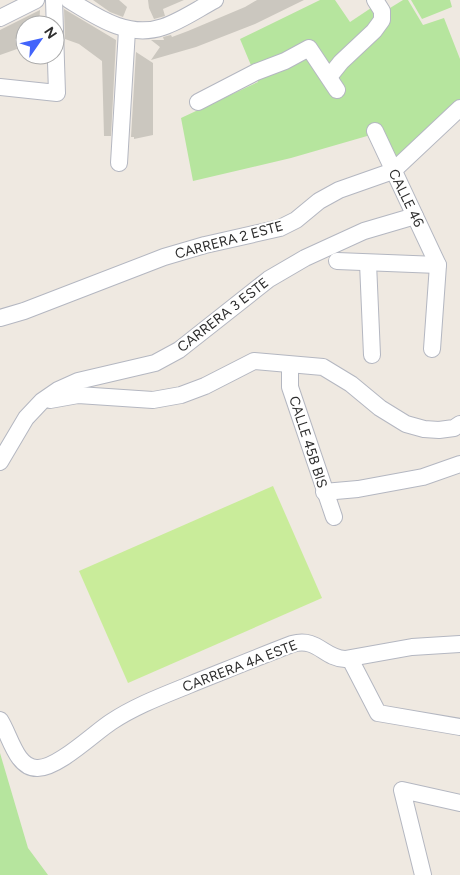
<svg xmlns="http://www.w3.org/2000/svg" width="460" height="875" font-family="Figtree,sans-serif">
<rect width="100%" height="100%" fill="#efe9e1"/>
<g fill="#b6e59e">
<path d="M 320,0 L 335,0 L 350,22 L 371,8 L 377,16 L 403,0 L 408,0 L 423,25 L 444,18 L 460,59 L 460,99 L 397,169 L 381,132 L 291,158 L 193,181 L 181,118 L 258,82 L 240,39 Z"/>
<path d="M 411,0 L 450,0 L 452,7 L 422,19 Z"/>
<path d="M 0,753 L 28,848 L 48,875 L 0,875 Z"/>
</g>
<path fill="#c9ec9a" d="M 273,486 L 322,598 L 128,683 L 79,571 Z"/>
<g fill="#cbc7bf">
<path d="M 93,0 L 119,0 L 127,7 L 123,17 L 110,12 Z"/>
<path d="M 148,0 L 184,0 L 163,9 L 165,16 L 154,19 L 149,8 Z"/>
<path d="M 257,0 L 304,0 L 255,24 L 196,47 L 151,60 L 160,47 L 151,40 L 164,40 L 163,37 L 171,35 L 172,37 L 188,31 L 245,7 Z"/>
<path d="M 64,9 L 116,40 L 111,136 L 104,136 L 102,61 L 79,44 L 65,39 Z"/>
<path d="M 40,10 L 39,25 L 25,25 L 25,35 L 15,39 L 17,49 L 0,55 L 0,30 Z"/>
<path d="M 136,52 L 153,63 L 153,135 L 134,139 L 134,137 L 131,137 Z"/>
</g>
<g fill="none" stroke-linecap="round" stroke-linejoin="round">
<g stroke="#b4b7c1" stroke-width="18">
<g id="minor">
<path d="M 69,0 C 97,17 128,39 163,27 C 181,21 198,9 215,0"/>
<path d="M 0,18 L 36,0"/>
<path d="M 329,77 L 341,62 L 374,31 L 382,20 L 382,11 L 375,0"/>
<path d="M 0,87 L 57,93 L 54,0"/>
<path d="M 198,102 L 256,72 L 285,61 L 309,48 L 337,90"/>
<path d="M 375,131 L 438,265 L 432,349"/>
<path d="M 119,163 L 127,30"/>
<path d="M 337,261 L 438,265"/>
<path d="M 368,263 L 372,355"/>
<path d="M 0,318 L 24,311 L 164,257 L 205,245 L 280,228 L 296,220 L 319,201 L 339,190 L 393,171 L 460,108"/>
<path d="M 290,365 L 290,387 L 334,517"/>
<path d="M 50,400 L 78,395 L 153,400 L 181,395 L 205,386 L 254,361 L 323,367 L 351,384 L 380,408 L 406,424 L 424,429 L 439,430 L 454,428 L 460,424"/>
<path d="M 0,462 L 26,418 L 42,401 L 58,390 L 78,381 L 155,363 L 179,350 L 269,279 L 305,258 L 364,231 L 415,216"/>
<path d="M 324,492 L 358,489 L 423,477 L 460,464"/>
<path d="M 350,659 L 378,713 L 460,727"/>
<path d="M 0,720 C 10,735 16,768 37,768 C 57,769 94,733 111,722 C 135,706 162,696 189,685 C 224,671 258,657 292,644 C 318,637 323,658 345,659 L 412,647 L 460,644"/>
<path d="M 423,875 L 402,790 L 460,803"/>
</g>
</g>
<use href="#minor" stroke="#fff" stroke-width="16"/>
</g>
<g text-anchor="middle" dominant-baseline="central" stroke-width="4" stroke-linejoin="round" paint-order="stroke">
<g font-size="14" fill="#2e2e2e" stroke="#fff">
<text transform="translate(406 198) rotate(64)">CALLE 46</text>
<text transform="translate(229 240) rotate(-15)">CARRERA 2 ESTE</text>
<text transform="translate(223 315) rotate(-38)">CARRERA 3 ESTE</text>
<text transform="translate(308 442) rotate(72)">CALLE 45B BIS</text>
<text transform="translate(240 666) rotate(-21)">CARRERA 4A ESTE</text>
</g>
</g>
<g transform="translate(40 40) rotate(56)"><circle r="24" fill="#ffffff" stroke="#ababab"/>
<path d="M0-4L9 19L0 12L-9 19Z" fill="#4264fb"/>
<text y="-8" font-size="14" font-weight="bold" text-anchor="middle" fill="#2e2e2e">N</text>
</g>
</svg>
